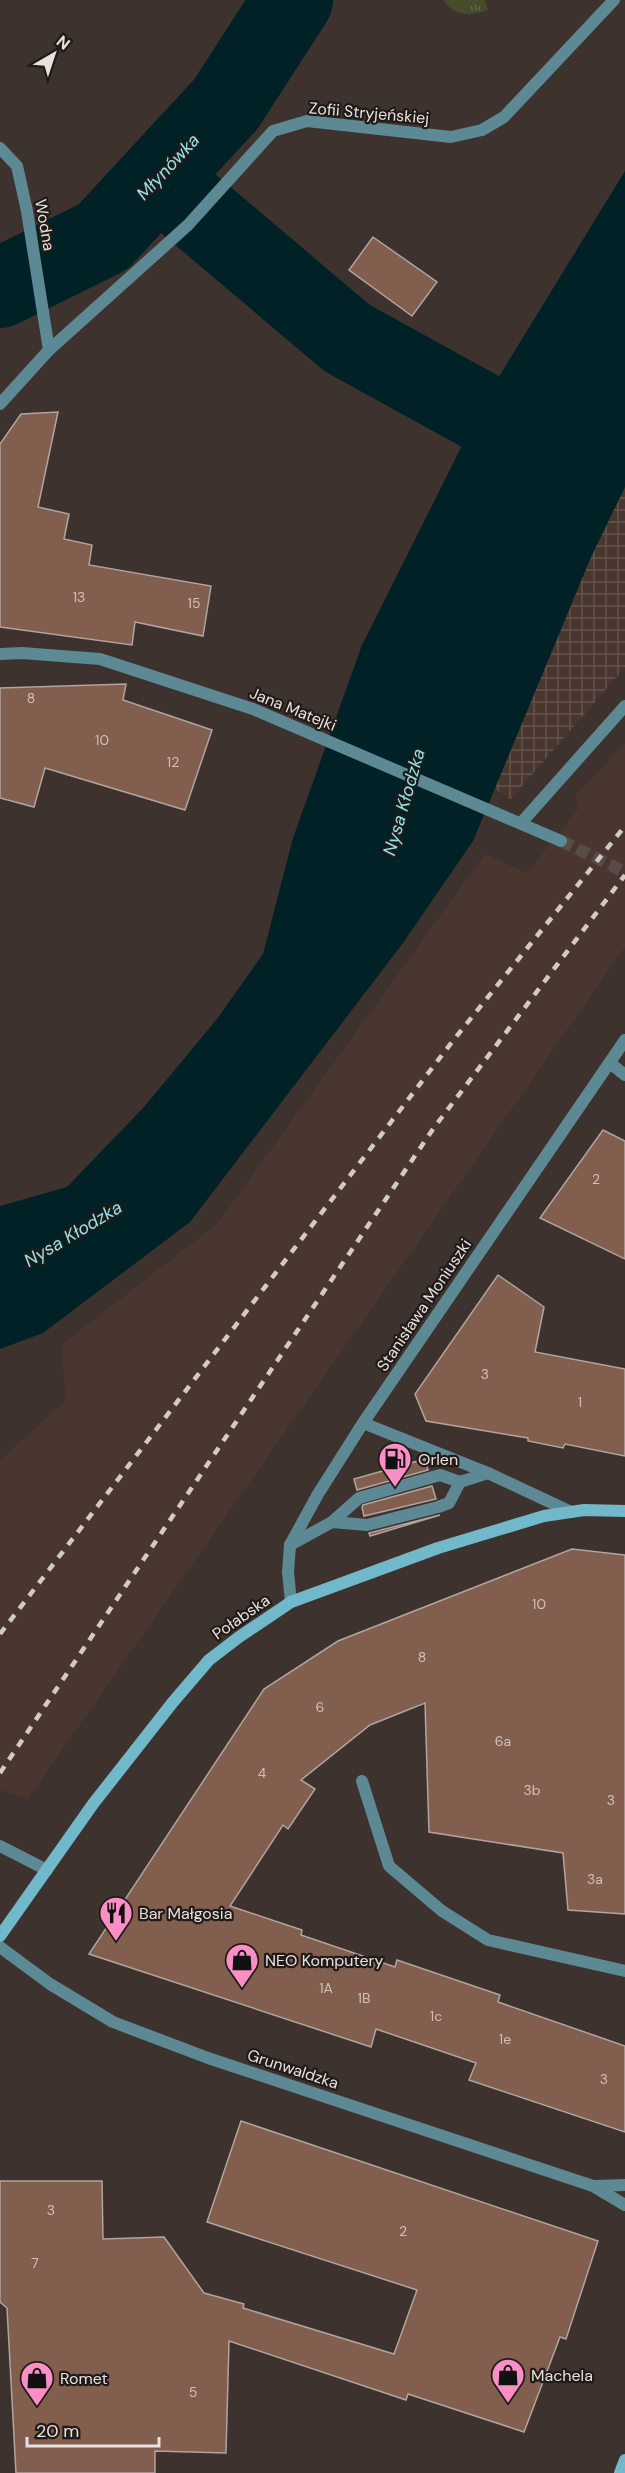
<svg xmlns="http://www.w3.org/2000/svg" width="625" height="2473" font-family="'DM Sans',sans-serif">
<defs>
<pattern id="industrial-grid" width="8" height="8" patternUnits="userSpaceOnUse" patternTransform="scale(1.5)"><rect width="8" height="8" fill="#49372f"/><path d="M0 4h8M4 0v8" fill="none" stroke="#63544d"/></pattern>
<pattern id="grass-tufts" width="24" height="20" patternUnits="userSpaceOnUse" patternTransform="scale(1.5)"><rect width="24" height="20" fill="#464b2c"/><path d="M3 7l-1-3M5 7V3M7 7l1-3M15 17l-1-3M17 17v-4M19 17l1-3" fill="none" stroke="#61654a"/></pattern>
</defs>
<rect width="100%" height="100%" fill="#3d322d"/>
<path fill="#49372f" d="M 625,743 L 625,947 L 27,1800 L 0,1790 L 0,1460 L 66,1400 L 61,1345 L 217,1224 L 485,854 L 527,873 L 579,808 L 575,796 Z"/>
<path fill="url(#industrial-grid)" d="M 625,487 L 625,667 L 511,799 L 495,789 L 591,557 Z"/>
<path fill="url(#grass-tufts)" d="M 443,0 L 485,0 L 488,10 C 470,16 455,17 443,0 Z"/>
<path fill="#002226" d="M 625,171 L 625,487 L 591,557 L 473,841 L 403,943 L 190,1222 L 43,1333 L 0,1349 L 0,1206 L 67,1187 L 144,1107 L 217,1019 L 263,954 L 293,838 L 362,645 L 487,396 Z"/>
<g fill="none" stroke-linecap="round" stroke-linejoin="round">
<g stroke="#002226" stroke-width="80">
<path d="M 158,178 L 347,338 L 550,450"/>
<path d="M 0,288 L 103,237 L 226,104 L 293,0"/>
</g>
</g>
<g fill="#815e4d" stroke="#b2a49e" stroke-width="1.5">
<path d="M 373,237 L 437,282 L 412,316 L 349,270 Z"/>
<path d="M 58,412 L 38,507 L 69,514 L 64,539 L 92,545 L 89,565 L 211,586 L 203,636 L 135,622 L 132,645 L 0,627 L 0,444 L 21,414 Z"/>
<path d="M 126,684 L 123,700 L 212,730 L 185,810 L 45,768 L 34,807 L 0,798 L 0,688 Z"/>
<path d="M 603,1130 L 625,1141 L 625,1259 L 540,1218 Z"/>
<path d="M 498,1275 L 544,1307 L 535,1352 L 625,1369 L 625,1456 L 565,1444 L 563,1448 L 528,1441 L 528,1438 L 426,1421 L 415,1394 Z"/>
<path d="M 425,1459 L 428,1470 L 357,1490 L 354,1479 Z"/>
<path d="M 432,1486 L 436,1499 L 364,1516 L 362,1507 L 363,1505 Z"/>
<path d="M 440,1515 L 370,1536 L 369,1533 Z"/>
<path d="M 572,1549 L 625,1555 L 625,1914 L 568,1910 L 563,1853 L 429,1832 L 425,1703 L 370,1725 L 301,1780 L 315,1789 L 288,1829 L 283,1825 L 230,1906 L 302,1930 L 301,1935 L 395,1967 L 397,1960 L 500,1995 L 498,2002 L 625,2046 L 625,2132 L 469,2080 L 476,2063 L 376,2029 L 371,2047 L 89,1954 L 264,1689 L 338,1641 Z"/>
<path d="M 241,2121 L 598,2241 L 566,2339 L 560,2337 L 524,2432 L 408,2394 L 406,2400 L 229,2341 L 226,2453 L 155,2451 L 155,2473 L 16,2473 L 7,2308 L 0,2302 L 0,2181 L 102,2181 L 103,2239 L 164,2237 L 204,2293 L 244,2304 L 243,2308 L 394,2354 L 417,2290 L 207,2222 Z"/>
</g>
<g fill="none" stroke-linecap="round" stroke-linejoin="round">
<path stroke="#574c48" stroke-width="12" stroke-dasharray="12 6" stroke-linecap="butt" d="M 561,841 L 625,872"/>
<g stroke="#5d8994" stroke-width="12">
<path d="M 49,350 L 188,225 L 273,131 L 307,121 L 451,137 L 482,130 L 504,117 L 614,0"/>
<path d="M 610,1063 L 625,1075"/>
<path d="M 332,1522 L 359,1498 L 440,1475 L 460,1482"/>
<path d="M 290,1545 L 332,1522 L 367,1525 L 438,1507 L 449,1503 L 460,1482 L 488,1473"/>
<path d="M 362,1781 L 389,1866 L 442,1911 L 488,1940 L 625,1971"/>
</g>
<g stroke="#5d8994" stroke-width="12">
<path d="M 0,148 L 17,166 L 27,211 L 49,350 L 0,404"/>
<path d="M 0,654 L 22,653 L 100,659 L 253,709 L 561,841"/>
<path d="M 521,823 L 625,706"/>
<path d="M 363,1423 L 488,1473 L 571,1512"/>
<path d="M 291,1602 L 288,1572 L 290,1545 L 318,1494 L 363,1423 L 625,1040"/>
</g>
<g stroke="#5d8994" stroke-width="12">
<path d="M 0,1846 L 47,1870"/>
<path d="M 0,1947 L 50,1984 L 113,2022 L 208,2058 L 593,2186 L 625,2205"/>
<path d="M 595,2186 L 625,2185"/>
</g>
<g stroke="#70b8ca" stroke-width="12">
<path d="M 0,1936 L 93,1804 L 173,1702 L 209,1660 L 239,1637 L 291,1602 L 438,1548 L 544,1516 L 584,1510 L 625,1511"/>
<path d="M 620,2473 L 625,2460"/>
</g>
<g stroke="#d2cac7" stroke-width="4.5" stroke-dasharray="8 8" stroke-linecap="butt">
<path d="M 0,1634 L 452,1042 L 625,826"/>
<path d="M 0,1773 L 433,1129 L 625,875"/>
</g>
</g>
<defs>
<g id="fuel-pin" transform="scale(1.725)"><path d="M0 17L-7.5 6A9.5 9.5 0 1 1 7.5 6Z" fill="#fb8fc5" stroke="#201b19"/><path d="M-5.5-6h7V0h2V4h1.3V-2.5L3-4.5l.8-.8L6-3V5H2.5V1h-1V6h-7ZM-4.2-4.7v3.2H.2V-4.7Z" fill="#111"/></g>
<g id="restaurant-pin" transform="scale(1.725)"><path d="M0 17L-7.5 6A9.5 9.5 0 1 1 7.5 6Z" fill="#fb8fc5" stroke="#201b19"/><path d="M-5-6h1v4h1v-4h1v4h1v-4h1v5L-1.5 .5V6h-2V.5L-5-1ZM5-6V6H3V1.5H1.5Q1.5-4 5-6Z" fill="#111"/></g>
<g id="shop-pin" transform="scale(1.725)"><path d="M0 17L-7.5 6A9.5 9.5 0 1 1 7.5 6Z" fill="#fb8fc5" stroke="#201b19"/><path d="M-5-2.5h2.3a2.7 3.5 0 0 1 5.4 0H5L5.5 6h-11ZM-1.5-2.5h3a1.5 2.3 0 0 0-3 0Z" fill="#111"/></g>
</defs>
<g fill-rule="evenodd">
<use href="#fuel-pin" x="395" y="1459"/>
<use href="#restaurant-pin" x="116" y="1913"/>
<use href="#shop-pin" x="242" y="1960"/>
<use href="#shop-pin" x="508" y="2375"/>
<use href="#shop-pin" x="37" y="2378"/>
</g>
<g text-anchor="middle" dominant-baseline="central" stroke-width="4.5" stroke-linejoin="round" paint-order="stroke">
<g font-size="14" fill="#cfc0ba">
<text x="79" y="597">13</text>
<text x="194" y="603">15</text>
<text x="31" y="698">8</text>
<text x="102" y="740">10</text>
<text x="173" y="762">12</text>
<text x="596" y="1179">2</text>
<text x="485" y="1374">3</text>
<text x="580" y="1402">1</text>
<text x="539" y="1604">10</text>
<text x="422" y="1657">8</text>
<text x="320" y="1707">6</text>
<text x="503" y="1741">6a</text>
<text x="262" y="1773">4</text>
<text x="532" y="1790">3b</text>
<text x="611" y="1800">3</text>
<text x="595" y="1879">3a</text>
<text x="326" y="1988">1A</text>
<text x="364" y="1998">1B</text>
<text x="436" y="2016">1c</text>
<text x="505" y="2039">1e</text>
<text x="604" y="2079">3</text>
<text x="51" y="2210">3</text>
<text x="403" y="2231">2</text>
<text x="35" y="2263">7</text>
<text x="193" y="2392">5</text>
</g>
<g font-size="16" fill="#e9e1de" stroke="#201b19">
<text transform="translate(369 113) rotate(5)">Zofii Stryjeńskiej</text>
<text transform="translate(45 225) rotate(80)">Wodna</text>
<text transform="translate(293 709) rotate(22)">Jana Matejki</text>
<text transform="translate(424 1305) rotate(-56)">Stanisława Moniuszki</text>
<text transform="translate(241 1617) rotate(-35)">Połabska</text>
<text transform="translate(293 2069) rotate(18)">Grunwaldzka</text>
</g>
<g font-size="16" fill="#e9e1de" stroke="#201b19" text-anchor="start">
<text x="418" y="1459">Orlen</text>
<text x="139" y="1913">Bar Małgosia</text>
<text x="265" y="1960">NEO Komputery</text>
<text x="531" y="2375">Machela</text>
<text x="60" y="2378">Romet</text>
</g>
<g font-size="18" font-style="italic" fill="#90e5ef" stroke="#201b19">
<text transform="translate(168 167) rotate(-47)">Młynówka</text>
<text transform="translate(404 802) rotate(-74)">Nysa Kłodzka</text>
<text transform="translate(73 1234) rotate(-31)">Nysa Kłodzka</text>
</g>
</g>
<g transform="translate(54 54) rotate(39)" stroke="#201b19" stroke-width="4.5" paint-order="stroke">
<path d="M0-4.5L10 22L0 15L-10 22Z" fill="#e9e1de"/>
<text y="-9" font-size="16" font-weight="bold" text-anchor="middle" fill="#e9e1de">N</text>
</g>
<path d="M27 2437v9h132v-9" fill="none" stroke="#e9e1de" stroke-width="3"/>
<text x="36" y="2437" font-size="18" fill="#e9e1de" stroke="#201b19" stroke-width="4.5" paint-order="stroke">20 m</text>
</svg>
